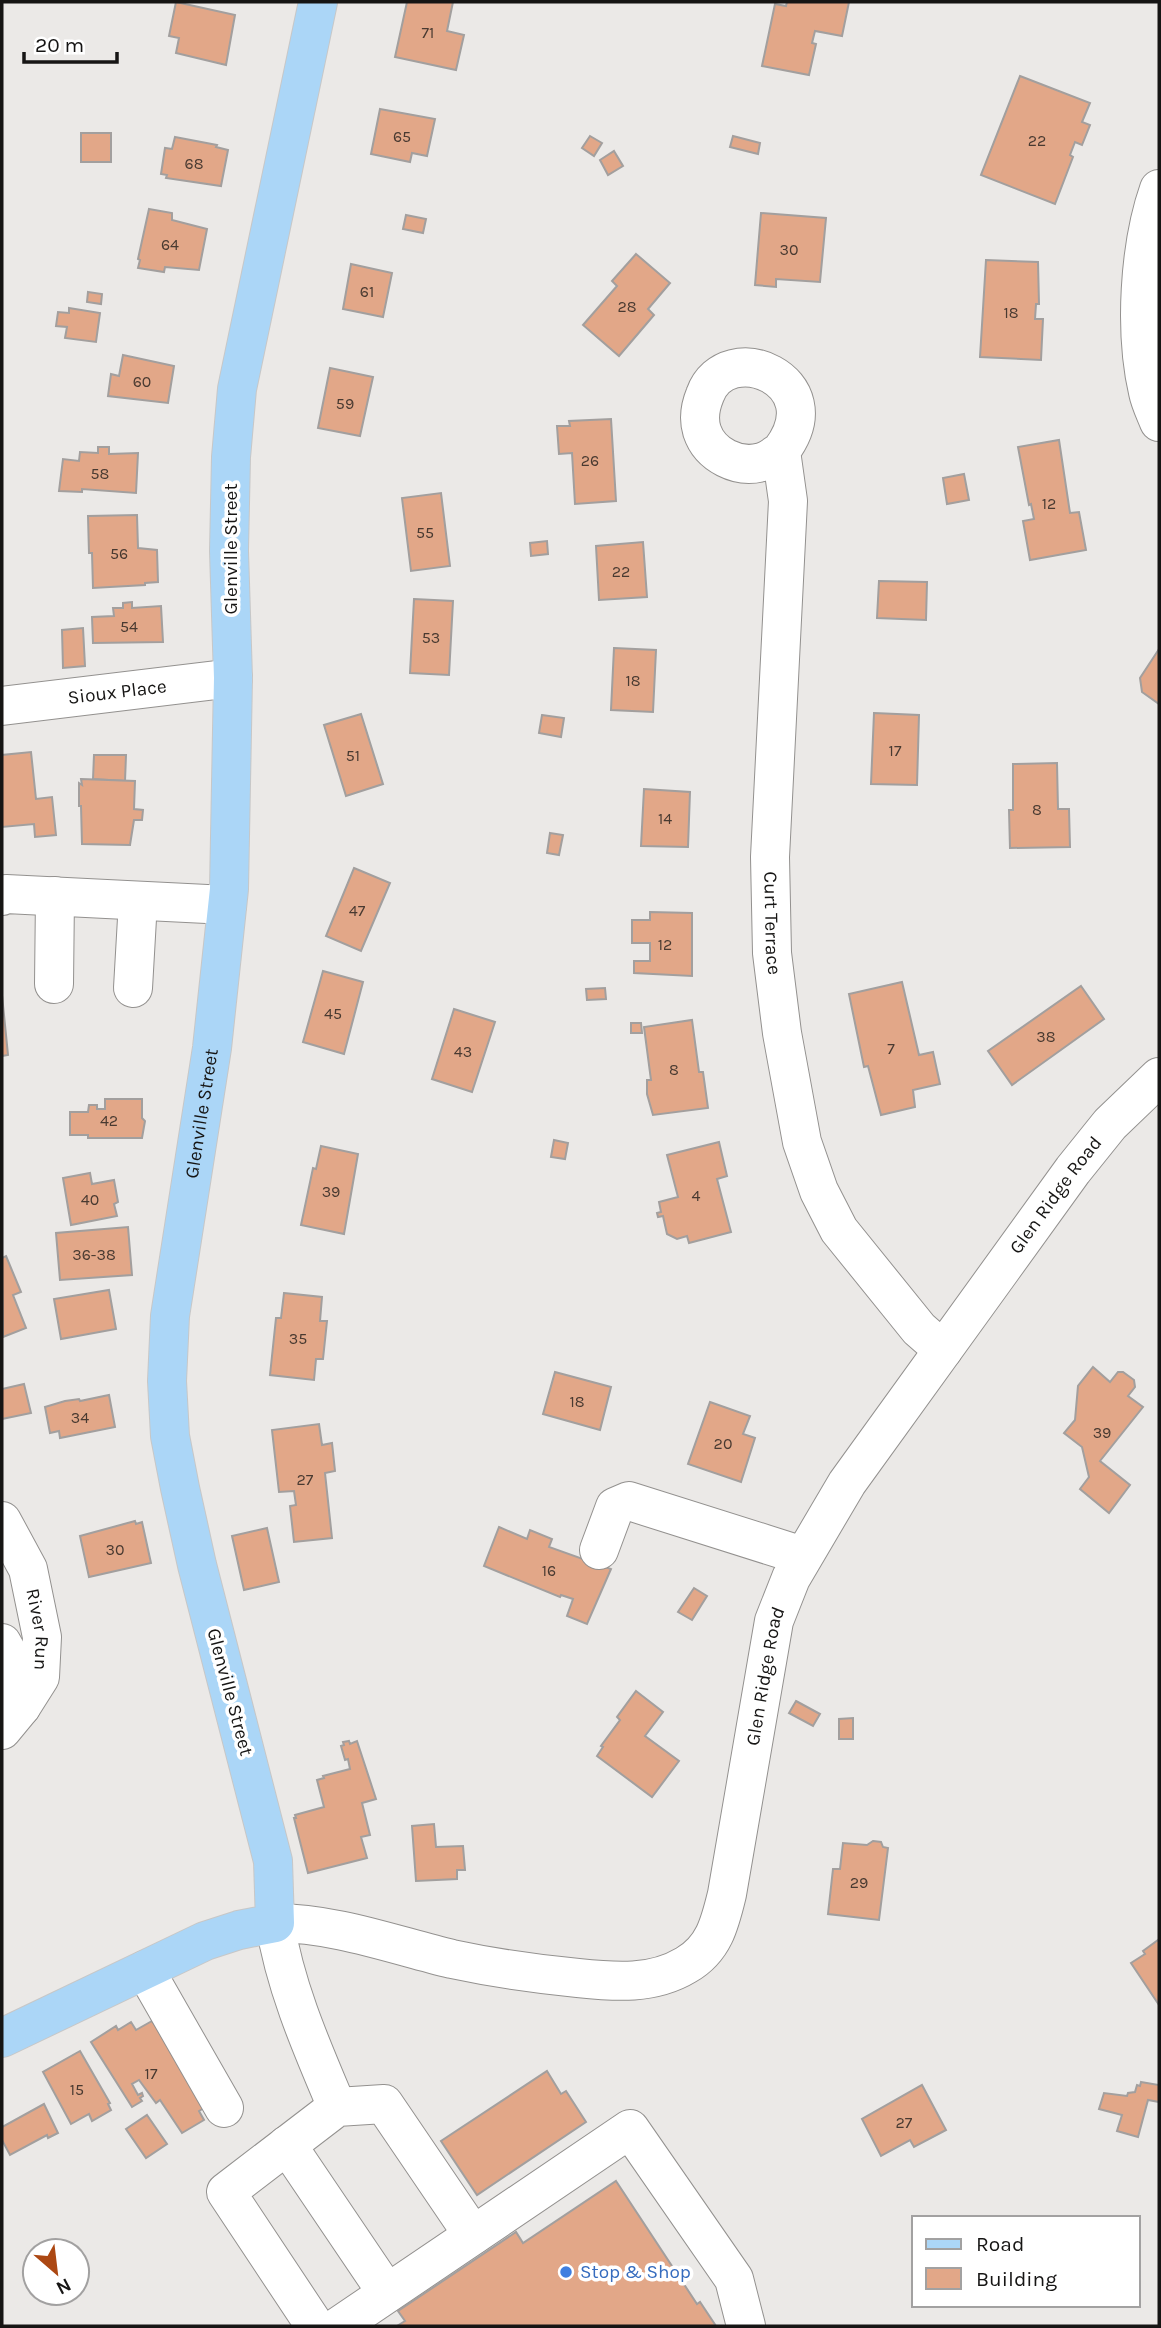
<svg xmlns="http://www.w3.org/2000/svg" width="1161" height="2328" font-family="Karla,sans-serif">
<rect width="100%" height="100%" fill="#ebe9e7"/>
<g fill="#e2a788" stroke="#a29f9e" stroke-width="2">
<path d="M 176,2 L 235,15 L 226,65 L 176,53 L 179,38 L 169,36 Z"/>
<path d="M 407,2 L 453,2 L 447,31 L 464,35 L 456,70 L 395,57 Z"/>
<path d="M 787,2 L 849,2 L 842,36 L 815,31 L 812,43 L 816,44 L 809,75 L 762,66 L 775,4 L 786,6 Z"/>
<path d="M 1020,76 L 1090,103 L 1082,122 L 1090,125 L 1082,145 L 1075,142 L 1070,155 L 1073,157 L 1055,204 L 981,175 Z"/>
<path d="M 380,109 L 435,119 L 427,156 L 412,153 L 410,162 L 371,154 Z"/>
<rect x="81" y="133" width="30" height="29"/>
<path d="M 590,136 L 602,143 L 594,156 L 582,148 Z"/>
<path d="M 733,136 L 760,143 L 758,154 L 730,147 Z"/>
<path d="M 175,137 L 217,145 L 216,147 L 228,150 L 221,186 L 166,178 L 167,175 L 161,174 L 165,148 L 172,149 Z"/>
<path d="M 614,151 L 623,166 L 608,175 L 600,160 Z"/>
<path d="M 149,209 L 172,213 L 172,220 L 207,229 L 199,270 L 165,267 L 164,272 L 138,268 L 140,260 L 138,259 Z"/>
<path d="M 761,213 L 826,218 L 820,282 L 776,279 L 776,287 L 755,285 Z"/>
<path d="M 406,215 L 426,219 L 423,233 L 403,229 Z"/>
<path d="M 636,254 L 670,283 L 648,309 L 654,315 L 619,356 L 583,325 L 617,286 L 612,281 Z"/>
<path d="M 986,260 L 1038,262 L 1039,304 L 1036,304 L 1035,319 L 1043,319 L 1041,360 L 980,357 Z"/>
<path d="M 351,264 L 392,273 L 383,317 L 343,309 Z"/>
<path d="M 88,292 L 102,294 L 101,304 L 87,302 Z"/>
<path d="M 69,308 L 100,313 L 96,342 L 65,338 L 67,327 L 56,326 L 58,312 L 69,313 Z"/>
<path d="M 123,355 L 174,366 L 168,403 L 108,396 L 111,374 L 119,376 Z"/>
<path d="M 330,368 L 373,377 L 360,436 L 318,428 Z"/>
<path d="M 611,419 L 616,501 L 575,504 L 572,453 L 559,454 L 557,426 L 570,426 L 569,421 Z"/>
<path d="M 1059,440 L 1070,513 L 1079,512 L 1086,550 L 1030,560 L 1023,521 L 1034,519 L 1031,504 L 1029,505 L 1018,447 Z"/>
<path d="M 98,447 L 109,447 L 109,454 L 138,453 L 136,493 L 82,489 L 82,492 L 59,491 L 63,459 L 79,461 L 80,452 L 98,453 Z"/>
<path d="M 964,474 L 969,500 L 947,504 L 943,478 Z"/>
<path d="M 441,493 L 450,566 L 411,571 L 402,498 Z"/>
<path d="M 137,515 L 138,548 L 157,550 L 158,582 L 145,583 L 145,585 L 93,588 L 92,553 L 89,553 L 88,516 Z"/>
<path d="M 547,541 L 548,554 L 531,556 L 530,543 Z"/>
<path d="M 643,542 L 647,597 L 599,600 L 596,546 Z"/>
<path d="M 879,581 L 927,582 L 926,620 L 877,618 Z"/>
<path d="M 414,599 L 453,601 L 449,675 L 410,673 Z"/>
<path d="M 132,602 L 132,608 L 161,606 L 163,642 L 93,643 L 92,617 L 114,616 L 113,608 L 123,608 L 123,603 Z"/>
<path d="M 83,628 L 85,666 L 63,668 L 62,630 Z"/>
<path d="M 614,648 L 656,650 L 653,712 L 611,710 Z"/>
<path d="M 1159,649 L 1159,704 L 1142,692 L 1140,678 Z"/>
<path d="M 874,713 L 919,715 L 917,785 L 871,784 Z"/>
<path d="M 361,714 L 383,784 L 346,796 L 324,725 Z"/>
<path d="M 542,715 L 564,718 L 561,737 L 539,733 Z"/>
<path d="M 31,752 L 36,799 L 52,797 L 56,835 L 35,837 L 34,824 L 2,827 L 2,755 Z"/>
<path d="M 94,755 L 126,755 L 125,781 L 93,779 Z"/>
<path d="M 1057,763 L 1058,809 L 1069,809 L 1070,847 L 1010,848 L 1009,810 L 1013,810 L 1013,764 Z"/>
<path d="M 81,779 L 135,781 L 134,809 L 143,810 L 142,820 L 134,820 L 130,845 L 82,844 L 81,806 L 79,806 L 79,783 L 82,785 Z"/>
<path d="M 644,789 L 690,792 L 688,847 L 641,846 Z"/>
<path d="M 550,833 L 563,835 L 559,855 L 547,853 Z"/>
<path d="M 354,868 L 390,883 L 361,951 L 326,936 Z"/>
<path d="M 650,912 L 692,913 L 692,976 L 634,973 L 634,961 L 650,961 L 650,943 L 632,943 L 632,920 L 650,920 Z"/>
<path d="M 323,971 L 363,982 L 344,1054 L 303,1042 Z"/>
<path d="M 902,982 L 919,1055 L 933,1052 L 940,1084 L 913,1090 L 915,1107 L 881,1115 L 868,1066 L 864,1067 L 849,994 Z"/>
<path d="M 1081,986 L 1104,1019 L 1012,1085 L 988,1051 Z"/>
<path d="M 605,988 L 606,999 L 587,1000 L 586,989 Z"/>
<path d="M 2,995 L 8,1055 L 2,1056 Z"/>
<path d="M 454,1009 L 495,1022 L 472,1092 L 432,1079 Z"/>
<path d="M 692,1020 L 699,1072 L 703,1072 L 708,1108 L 653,1115 L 647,1094 L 647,1080 L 651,1080 L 644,1027 Z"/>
<path d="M 631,1023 L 641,1023 L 642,1033 L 631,1033 Z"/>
<path d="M 105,1099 L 142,1099 L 142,1118 L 145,1121 L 142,1138 L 88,1138 L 88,1135 L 70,1135 L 70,1112 L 88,1112 L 89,1105 L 97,1105 L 97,1109 L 105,1109 Z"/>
<path d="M 554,1140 L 568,1143 L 565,1159 L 551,1157 Z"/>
<path d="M 719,1142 L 727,1176 L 717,1179 L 731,1232 L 689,1243 L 687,1236 L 677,1239 L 667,1234 L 663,1216 L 658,1217 L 657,1213 L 661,1212 L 659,1202 L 678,1197 L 667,1155 Z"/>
<path d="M 321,1146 L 358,1154 L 344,1234 L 301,1225 L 313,1168 L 316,1169 Z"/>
<path d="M 90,1173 L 92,1184 L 114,1180 L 118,1202 L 114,1204 L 117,1216 L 71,1225 L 63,1178 Z"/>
<path d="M 128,1227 L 132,1275 L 60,1280 L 56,1233 Z"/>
<path d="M 6,1256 L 21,1292 L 13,1295 L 26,1328 L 3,1337 L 2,1258 Z"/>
<path d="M 109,1290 L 116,1329 L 61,1339 L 54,1299 Z"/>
<path d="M 284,1293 L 322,1297 L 320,1321 L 327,1321 L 323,1359 L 316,1359 L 314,1380 L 270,1375 L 276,1318 L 281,1318 Z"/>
<path d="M 1093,1367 L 1110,1382 L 1118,1372 L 1123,1372 L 1134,1380 L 1135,1387 L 1128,1396 L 1143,1407 L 1100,1461 L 1130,1485 L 1109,1513 L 1080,1489 L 1089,1477 L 1082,1447 L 1064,1433 L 1075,1420 L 1078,1386 Z"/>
<path d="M 555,1372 L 611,1387 L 600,1430 L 543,1414 Z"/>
<path d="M 24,1384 L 31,1413 L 2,1419 L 2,1389 Z"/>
<path d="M 109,1395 L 115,1427 L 60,1438 L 59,1431 L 50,1433 L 45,1407 L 65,1401 L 79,1399 L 80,1401 Z"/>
<path d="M 710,1402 L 750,1416 L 743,1434 L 755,1438 L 741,1482 L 688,1464 Z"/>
<path d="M 319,1424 L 322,1445 L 332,1443 L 335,1471 L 325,1473 L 332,1538 L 294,1542 L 290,1506 L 296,1505 L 294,1491 L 279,1492 L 272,1430 Z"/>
<path d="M 135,1521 L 136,1524 L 142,1522 L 151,1563 L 89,1577 L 80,1536 Z"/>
<path d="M 499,1527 L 527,1539 L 530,1530 L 552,1539 L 549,1547 L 611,1569 L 587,1624 L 567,1616 L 573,1599 L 561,1595 L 560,1597 L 484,1566 Z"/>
<path d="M 267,1528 L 279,1582 L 244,1590 L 232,1536 Z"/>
<path d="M 694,1588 L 707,1596 L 692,1620 L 678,1612 Z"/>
<path d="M 636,1691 L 663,1712 L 645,1736 L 679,1761 L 652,1797 L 597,1756 L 603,1747 L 601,1746 L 620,1720 L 617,1717 Z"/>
<path d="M 796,1701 L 820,1714 L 813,1726 L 789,1713 Z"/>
<path d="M 853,1718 L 853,1739 L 839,1739 L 839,1719 Z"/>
<path d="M 349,1741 L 350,1744 L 357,1741 L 376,1799 L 362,1803 L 370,1835 L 361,1837 L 367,1858 L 308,1873 L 294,1818 L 296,1818 L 295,1815 L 324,1807 L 317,1780 L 324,1778 L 323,1776 L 350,1769 L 348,1759 L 345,1760 L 341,1746 L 344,1745 L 343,1742 Z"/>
<path d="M 434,1824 L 436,1847 L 463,1846 L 465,1870 L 457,1870 L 457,1879 L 416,1881 L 412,1826 Z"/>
<path d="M 873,1841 L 881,1842 L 883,1847 L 888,1848 L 879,1920 L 828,1914 L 833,1869 L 840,1869 L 843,1843 L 867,1845 Z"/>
<path d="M 1158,1940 L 1159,1942 L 1159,2005 L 1131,1963 L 1145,1954 L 1143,1951 Z"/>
<path d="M 152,2021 L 211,2104 L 199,2111 L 204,2120 L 182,2133 L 160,2100 L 156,2103 L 139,2080 L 132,2084 L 138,2095 L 142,2093 L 143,2096 L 140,2098 L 142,2101 L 132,2107 L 91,2042 L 116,2026 L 118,2030 L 131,2022 L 136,2030 Z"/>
<path d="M 80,2051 L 110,2103 L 108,2104 L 111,2110 L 92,2121 L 89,2114 L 71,2124 L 43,2072 Z"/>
<path d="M 547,2071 L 561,2094 L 566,2091 L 586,2122 L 477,2195 L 441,2141 Z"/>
<path d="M 1141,2082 L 1159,2085 L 1159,2102 L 1148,2100 L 1138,2137 L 1117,2131 L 1122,2115 L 1099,2109 L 1104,2093 L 1127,2096 L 1128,2093 L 1135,2092 L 1137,2085 L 1140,2086 Z"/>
<path d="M 922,2085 L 946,2130 L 914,2147 L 910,2140 L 881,2156 L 862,2119 Z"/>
<path d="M 44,2104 L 58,2133 L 48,2138 L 47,2135 L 10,2155 L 2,2140 L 2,2127 Z"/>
<path d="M 147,2115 L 167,2144 L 146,2158 L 126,2129 Z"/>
<path d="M 616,2181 L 697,2304 L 700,2302 L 716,2326 L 397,2326 L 405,2321 L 398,2311 L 516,2232 L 523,2243 Z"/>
</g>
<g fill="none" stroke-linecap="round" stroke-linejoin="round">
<g stroke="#93918f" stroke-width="40">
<g id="minor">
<path d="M 1159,189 C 1139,246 1134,332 1148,392 C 1150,402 1155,412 1159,422"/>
<path id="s1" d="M 781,451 C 775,455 769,460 762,462 C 738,469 710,455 702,431 C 698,418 700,407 705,395 C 726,336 835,380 781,451 L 788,501 L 770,857 L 772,953 L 782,1033 L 802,1142 L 819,1191 L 839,1230 L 919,1329 L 943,1350"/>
<path id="s2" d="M 2,706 L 233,678"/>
<path d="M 2,896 L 6,894 L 227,905"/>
<path d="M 54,984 L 55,896"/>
<path d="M 133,988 L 138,901"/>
<path id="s3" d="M 2,1521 L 28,1569 L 42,1637 L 40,1677 L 21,1707 L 2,1730"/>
<path d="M 599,1550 L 615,1507 L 629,1501 L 803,1556"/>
<path d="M 2,1643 L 15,1666 L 21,1707"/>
<path d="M 145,1970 L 224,2108"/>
<path id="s4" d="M 337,2107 C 312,2048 285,1987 275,1923 C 335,1923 394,1945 452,1959 C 494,1968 536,1974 578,1978 C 615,1982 653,1985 686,1965 C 714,1949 720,1923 727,1894 L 774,1621 L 791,1578 L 847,1483 L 1073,1170 L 1110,1124 L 1159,1077"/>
<path d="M 287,2145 L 387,2293"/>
<path d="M 315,2326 L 226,2192 L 337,2107 L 384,2104 L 473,2235"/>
<path d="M 339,2326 L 630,2129 L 734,2279 L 746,2326"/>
</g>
</g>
<g stroke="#c7c7c7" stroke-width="40">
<g id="major">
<path id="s5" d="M 2,2038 L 205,1941 L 239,1930 L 275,1923 L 273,1861 L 197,1565 L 180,1488 L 170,1436 L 167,1381 L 170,1316 L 212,1048 L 229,889 L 233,678 L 229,551 L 231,457 L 237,389 L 318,2"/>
</g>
</g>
<use href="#minor" stroke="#fff" stroke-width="38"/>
<use href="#major" stroke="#abd6f7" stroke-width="38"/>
</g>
<circle fill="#3f7fe0" stroke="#fff" stroke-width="2.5" cx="566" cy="2272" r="7"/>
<g text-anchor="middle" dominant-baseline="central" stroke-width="7" stroke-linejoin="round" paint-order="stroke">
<g font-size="16" fill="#493a31">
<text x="428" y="32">71</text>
<text x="402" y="136">65</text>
<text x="1037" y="140">22</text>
<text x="194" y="163">68</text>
<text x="170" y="244">64</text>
<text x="789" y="249">30</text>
<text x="367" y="291">61</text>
<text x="627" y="306">28</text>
<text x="1011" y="312">18</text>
<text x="142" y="381">60</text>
<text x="345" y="403">59</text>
<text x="590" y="460">26</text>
<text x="100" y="473">58</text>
<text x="1049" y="503">12</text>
<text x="425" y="532">55</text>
<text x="119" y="553">56</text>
<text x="621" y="571">22</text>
<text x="129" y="626">54</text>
<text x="431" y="637">53</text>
<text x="633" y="680">18</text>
<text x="895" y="750">17</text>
<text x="353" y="755">51</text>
<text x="1037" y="809">8</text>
<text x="665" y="818">14</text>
<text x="357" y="910">47</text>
<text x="665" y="944">12</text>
<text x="333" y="1013">45</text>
<text x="1046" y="1036">38</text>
<text x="891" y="1048">7</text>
<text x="463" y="1051">43</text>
<text x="674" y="1069">8</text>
<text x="109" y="1120">42</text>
<text x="331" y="1191">39</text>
<text x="696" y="1195">4</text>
<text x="90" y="1199">40</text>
<text x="94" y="1254">36-38</text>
<text x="298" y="1338">35</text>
<text x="577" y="1401">18</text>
<text x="80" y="1417">34</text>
<text x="1102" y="1432">39</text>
<text x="723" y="1443">20</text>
<text x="305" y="1479">27</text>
<text x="115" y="1549">30</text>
<text x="549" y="1570">16</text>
<text x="859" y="1882">29</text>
<text x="151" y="2073">17</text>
<text x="77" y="2089">15</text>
<text x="904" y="2122">27</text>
</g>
<g font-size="19" fill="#161514" stroke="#fff">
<text transform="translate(231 549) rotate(-90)">Glenville Street</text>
<text stroke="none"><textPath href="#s2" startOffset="116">Sioux Place</textPath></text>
<text stroke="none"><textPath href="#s1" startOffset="775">Curt Terrace</textPath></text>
<text stroke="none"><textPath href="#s5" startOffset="1122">Glenville Street</textPath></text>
<text stroke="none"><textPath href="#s4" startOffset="1488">Glen Ridge Road</textPath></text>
<text stroke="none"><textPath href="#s3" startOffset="116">River Run</textPath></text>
<text stroke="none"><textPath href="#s4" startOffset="920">Glen Ridge Road</textPath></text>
<text transform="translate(230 1692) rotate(75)">Glenville Street</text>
</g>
<g font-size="19" fill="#366cbe" stroke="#fff" text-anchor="start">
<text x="580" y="2272">Stop &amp; Shop</text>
</g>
</g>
<rect width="1161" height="2328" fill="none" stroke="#161514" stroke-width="7"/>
<rect x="912" y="2216" width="228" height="91" fill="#ffffff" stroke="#a2a1a1" stroke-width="2"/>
<rect x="926" y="2239" width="35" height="10" fill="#abd6f7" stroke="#a2a1a1" stroke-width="2"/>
<text x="976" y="2251" font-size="21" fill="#161514">Road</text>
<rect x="926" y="2268" width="35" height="21" fill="#e2a788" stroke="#a2a1a1" stroke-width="2"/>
<text x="976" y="2286" font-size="21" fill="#161514">Building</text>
<g transform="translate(56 2272) rotate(152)"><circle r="33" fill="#ffffff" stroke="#a2a1a1" stroke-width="2"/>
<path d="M0-5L12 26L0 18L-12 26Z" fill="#ac4813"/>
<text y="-10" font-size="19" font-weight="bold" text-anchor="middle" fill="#161514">N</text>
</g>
<path d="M24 52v10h93v-10" fill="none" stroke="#161514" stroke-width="3.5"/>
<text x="35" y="52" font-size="21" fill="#161514" stroke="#ffffff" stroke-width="5" paint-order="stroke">20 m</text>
</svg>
